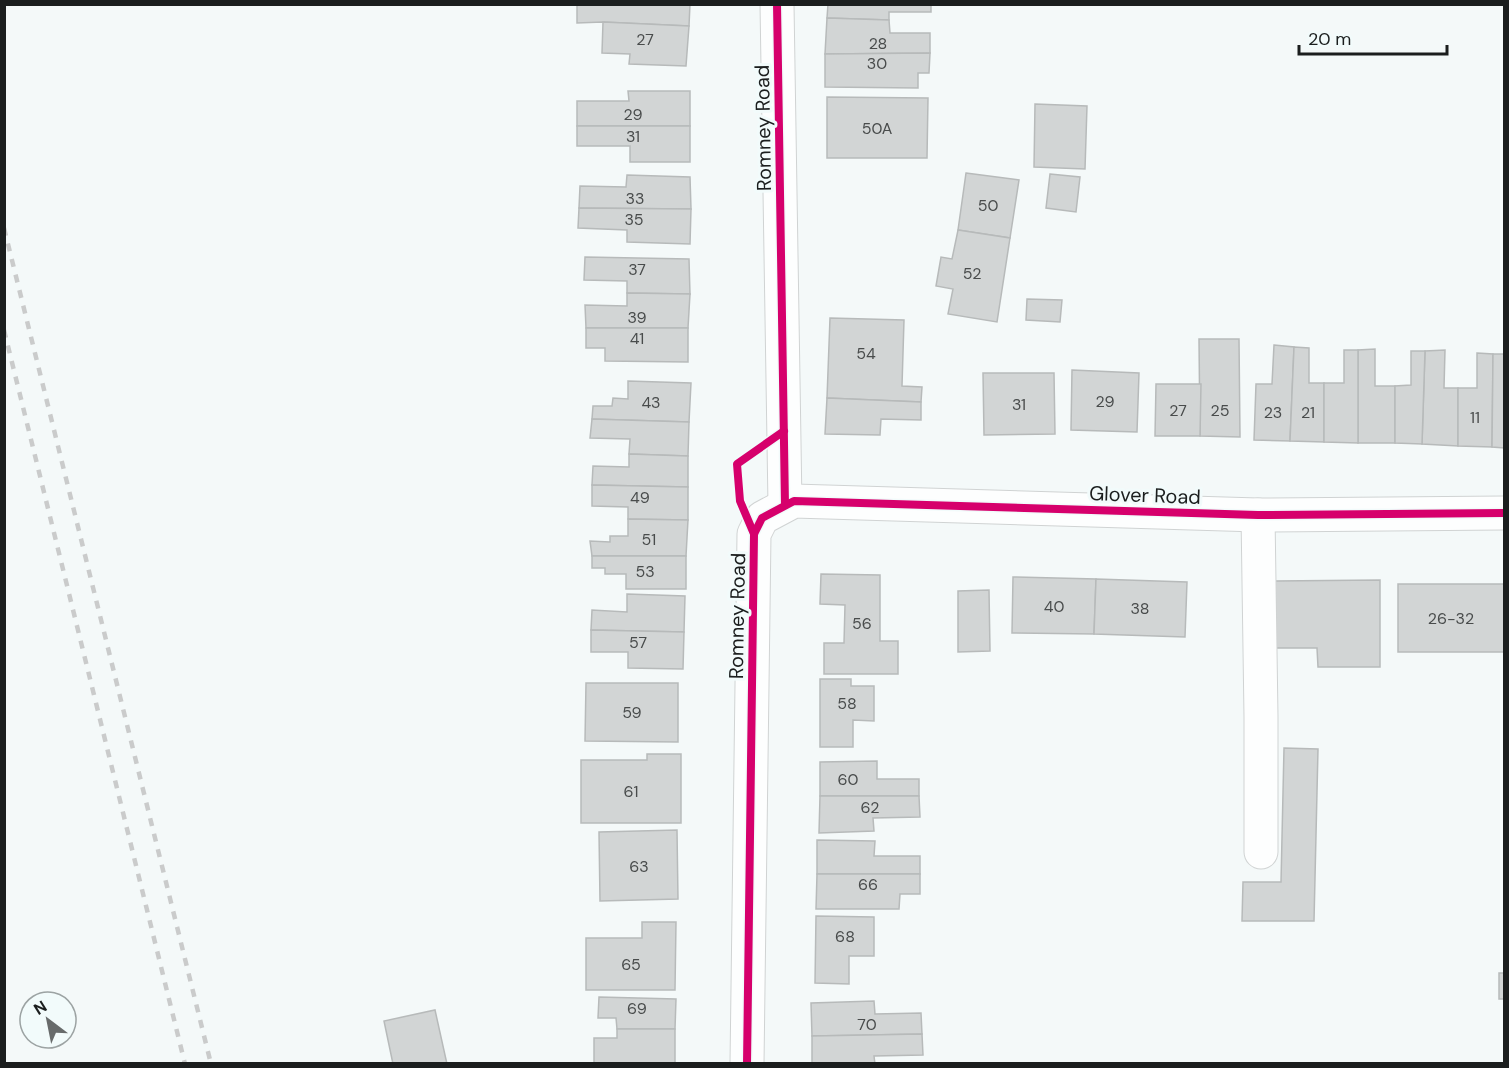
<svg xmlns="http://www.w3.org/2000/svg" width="1509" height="1068" font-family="'DM Sans',sans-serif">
<rect width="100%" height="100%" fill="#f4f9f9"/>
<g fill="#d2d5d5" stroke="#b7baba" stroke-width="1.5">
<path d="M 577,4 L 690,4 L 689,26 L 603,22 L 577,23 Z"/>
<path d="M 828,4 L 931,4 L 931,12 L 889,12 L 889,20 L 827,18 Z"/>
<path d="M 827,18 L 889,20 L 890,33 L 930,33 L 930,53 L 825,54 Z"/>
<path d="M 603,22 L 689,26 L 686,66 L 629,64 L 630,54 L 602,53 Z"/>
<path d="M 930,53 L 929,73 L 918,73 L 918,88 L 825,87 L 825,54 Z"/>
<path d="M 628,91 L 690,91 L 690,126 L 577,126 L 577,101 L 629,101 Z"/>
<path d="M 827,97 L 928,98 L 927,158 L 827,158 Z"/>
<path d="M 1035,104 L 1087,106 L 1085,169 L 1034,167 Z"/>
<path d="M 577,126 L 690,126 L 690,162 L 630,162 L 630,146 L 577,146 Z"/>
<path d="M 966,173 L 1019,180 L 1010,238 L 958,230 Z"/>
<path d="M 1050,174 L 1080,177 L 1076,212 L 1046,208 Z"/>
<path d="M 627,175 L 690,177 L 691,209 L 579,208 L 580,186 L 626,187 Z"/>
<path d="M 579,208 L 691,209 L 690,244 L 627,242 L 627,230 L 578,228 Z"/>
<path d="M 958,230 L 1010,238 L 997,322 L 948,314 L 953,289 L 936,286 L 941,257 L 952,259 Z"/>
<path d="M 585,257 L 689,259 L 690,294 L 627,293 L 627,281 L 584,280 Z"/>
<path d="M 627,293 L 690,294 L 688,328 L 586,328 L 585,305 L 627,306 Z"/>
<path d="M 1027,299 L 1062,300 L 1060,322 L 1026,320 Z"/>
<path d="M 830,318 L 904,320 L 902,386 L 922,387 L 921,402 L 827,398 Z"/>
<path d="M 586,328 L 688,328 L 688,362 L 605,361 L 605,348 L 586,348 Z"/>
<path d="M 1199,339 L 1239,339 L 1240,437 L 1200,436 Z"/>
<path d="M 1274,345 L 1294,347 L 1290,441 L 1254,440 L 1256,384 L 1272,384 Z"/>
<path d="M 1294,347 L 1309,348 L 1309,383 L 1324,383 L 1324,442 L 1290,441 Z"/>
<path d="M 1375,349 L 1375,386 L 1395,386 L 1395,443 L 1358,443 L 1358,350 Z"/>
<path d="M 1344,350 L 1358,350 L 1358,443 L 1324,442 L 1324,383 L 1344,383 Z"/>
<path d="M 1445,350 L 1444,388 L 1458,388 L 1458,446 L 1422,444 L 1425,351 Z"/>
<path d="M 1411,351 L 1425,351 L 1422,444 L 1395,443 L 1395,386 L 1411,385 Z"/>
<path d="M 1477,353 L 1493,354 L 1492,447 L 1458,446 L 1458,388 L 1477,388 Z"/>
<path d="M 1493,354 L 1504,354 L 1504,448 L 1492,447 Z"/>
<path d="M 1072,370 L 1139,373 L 1137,432 L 1071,430 Z"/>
<path d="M 983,373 L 1054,373 L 1055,434 L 984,435 Z"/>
<path d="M 628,381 L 691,383 L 689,422 L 592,419 L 593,406 L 612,406 L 613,398 L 628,399 Z"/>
<path d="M 1156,384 L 1201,384 L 1200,436 L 1155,436 Z"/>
<path d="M 827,398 L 921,402 L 921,420 L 881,419 L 880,435 L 825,434 Z"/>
<path d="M 592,419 L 689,422 L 688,456 L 629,454 L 630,439 L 590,438 Z"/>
<path d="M 629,454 L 688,456 L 688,487 L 592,485 L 593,466 L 629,467 Z"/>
<path d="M 592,485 L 688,487 L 688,520 L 628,519 L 628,507 L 592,506 Z"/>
<path d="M 628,519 L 688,520 L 686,556 L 592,556 L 590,541 L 610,542 L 610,536 L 628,536 Z"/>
<path d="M 592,556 L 686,556 L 686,589 L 626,589 L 626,574 L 605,574 L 605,568 L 592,568 Z"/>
<path d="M 821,574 L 880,575 L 880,641 L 898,641 L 898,674 L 824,674 L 824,643 L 844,643 L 845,605 L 820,604 Z"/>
<path d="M 1013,577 L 1096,579 L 1094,634 L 1012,633 Z"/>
<path d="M 1096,579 L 1187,582 L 1185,637 L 1094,634 Z"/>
<path d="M 1380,580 L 1380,667 L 1318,667 L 1317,648 L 1276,648 L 1275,581 Z"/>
<rect x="1398" y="584" width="106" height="68"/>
<path d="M 989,590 L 990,651 L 958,652 L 958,591 Z"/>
<path d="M 627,594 L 685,596 L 684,632 L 591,630 L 592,610 L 627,612 Z"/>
<path d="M 591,630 L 684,632 L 683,669 L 628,668 L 628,652 L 591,652 Z"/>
<path d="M 820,679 L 851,679 L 851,686 L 874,686 L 874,721 L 853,720 L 853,747 L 820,747 Z"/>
<path d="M 586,683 L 678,683 L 678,742 L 585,741 Z"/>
<path d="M 1284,748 L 1318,749 L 1314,921 L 1242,921 L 1243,882 L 1281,882 Z"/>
<path d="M 647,754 L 681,754 L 681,823 L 581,823 L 581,760 L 647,760 Z"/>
<path d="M 877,761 L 877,779 L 919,779 L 919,796 L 820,796 L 820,762 Z"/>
<path d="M 820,796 L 919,796 L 920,817 L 873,818 L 874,831 L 819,833 Z"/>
<path d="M 677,830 L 678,899 L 600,901 L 599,832 Z"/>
<path d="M 817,840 L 875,841 L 874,856 L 920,856 L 920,874 L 817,874 Z"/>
<path d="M 817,874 L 920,874 L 920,894 L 900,894 L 899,909 L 816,909 Z"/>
<path d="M 816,916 L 874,917 L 874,956 L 849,956 L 849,984 L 815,983 Z"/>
<path d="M 642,922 L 676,922 L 675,990 L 586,990 L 586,938 L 642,938 Z"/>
<rect x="1499" y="973" width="5" height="26"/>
<path d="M 599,997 L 676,999 L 675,1029 L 617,1029 L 616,1018 L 598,1018 Z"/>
<path d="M 874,1001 L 875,1014 L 921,1013 L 922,1034 L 812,1036 L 811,1003 Z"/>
<path d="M 435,1010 L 447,1064 L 393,1064 L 384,1021 Z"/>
<path d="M 617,1029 L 675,1029 L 675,1064 L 594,1064 L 594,1038 L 617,1038 Z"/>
<path d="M 922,1034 L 923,1055 L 874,1056 L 875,1064 L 812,1064 L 812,1036 Z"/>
</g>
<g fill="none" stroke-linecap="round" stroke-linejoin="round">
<g stroke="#d0d3d3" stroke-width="35">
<g id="minor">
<path d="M 777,4 L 785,505"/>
<path d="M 1258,515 L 1261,717 L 1261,852"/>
<path d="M 747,1064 L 754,534 L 762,518 L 794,501 L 1258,515 L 1504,513"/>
</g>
</g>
<use href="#minor" stroke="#fdfefe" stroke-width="33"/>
<g stroke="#cacbcb" stroke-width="4.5" stroke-dasharray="8 8" stroke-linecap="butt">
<path d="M 4,228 L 211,1064"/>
<path d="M 4,330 L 185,1064"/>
</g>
<g stroke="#f2fbfb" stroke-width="11">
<g id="cycleway">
<path d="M 777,4 L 785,505"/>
<path d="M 754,534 L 740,501 L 737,464 L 784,431"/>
<path d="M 747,1064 L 754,534 L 762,518 L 794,501 L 1258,515 L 1504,513"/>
</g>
</g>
<use href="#cycleway" stroke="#d6006c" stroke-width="8"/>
</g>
<g text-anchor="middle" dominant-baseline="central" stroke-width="6" stroke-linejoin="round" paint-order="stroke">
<g font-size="16" fill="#494c4c">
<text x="645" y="39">27</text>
<text x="878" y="43">28</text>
<text x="877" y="63">30</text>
<text x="633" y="114">29</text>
<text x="877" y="128">50A</text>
<text x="633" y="136">31</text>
<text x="635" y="198">33</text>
<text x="988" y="205">50</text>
<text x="634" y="219">35</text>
<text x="637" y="269">37</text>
<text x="972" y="273">52</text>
<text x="637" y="317">39</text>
<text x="637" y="338">41</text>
<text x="866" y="353">54</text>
<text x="1105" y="401">29</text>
<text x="651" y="402">43</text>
<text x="1019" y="404">31</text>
<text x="1178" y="410">27</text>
<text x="1220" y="410">25</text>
<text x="1273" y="412">23</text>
<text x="1308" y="412">21</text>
<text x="1475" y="417">11</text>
<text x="640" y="497">49</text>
<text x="649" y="539">51</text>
<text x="645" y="571">53</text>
<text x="1054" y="606">40</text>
<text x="1140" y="608">38</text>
<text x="1451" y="618">26-32</text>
<text x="862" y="623">56</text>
<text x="638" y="642">57</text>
<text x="847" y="703">58</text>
<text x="632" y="712">59</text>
<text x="848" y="779">60</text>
<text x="631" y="791">61</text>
<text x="870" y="807">62</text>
<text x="639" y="866">63</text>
<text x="868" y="884">66</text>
<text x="845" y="936">68</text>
<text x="631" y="964">65</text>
<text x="637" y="1008">69</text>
<text x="867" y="1024">70</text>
</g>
<g font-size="20" fill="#1b1e1e" stroke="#f2fbfb">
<text transform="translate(763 128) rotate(-91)">Romney Road</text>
<text transform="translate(1145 495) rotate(2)">Glover Road</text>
<text transform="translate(737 616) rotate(-89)">Romney Road</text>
</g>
</g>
<rect width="1509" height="1068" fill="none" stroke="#1b1e1e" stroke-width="12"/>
<g transform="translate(48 1020) rotate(328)"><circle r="28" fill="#f2fbfb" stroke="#9ca3a3" stroke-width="1.5"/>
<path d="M0-4.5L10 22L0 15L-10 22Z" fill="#676b6b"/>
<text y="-9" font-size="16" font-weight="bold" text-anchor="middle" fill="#1b1e1e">N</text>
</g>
<path d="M1299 45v9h148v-9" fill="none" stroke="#1b1e1e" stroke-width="3"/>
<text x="1308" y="45" font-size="18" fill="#1b1e1e" stroke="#f2fbfb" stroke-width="4.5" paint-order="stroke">20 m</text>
</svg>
